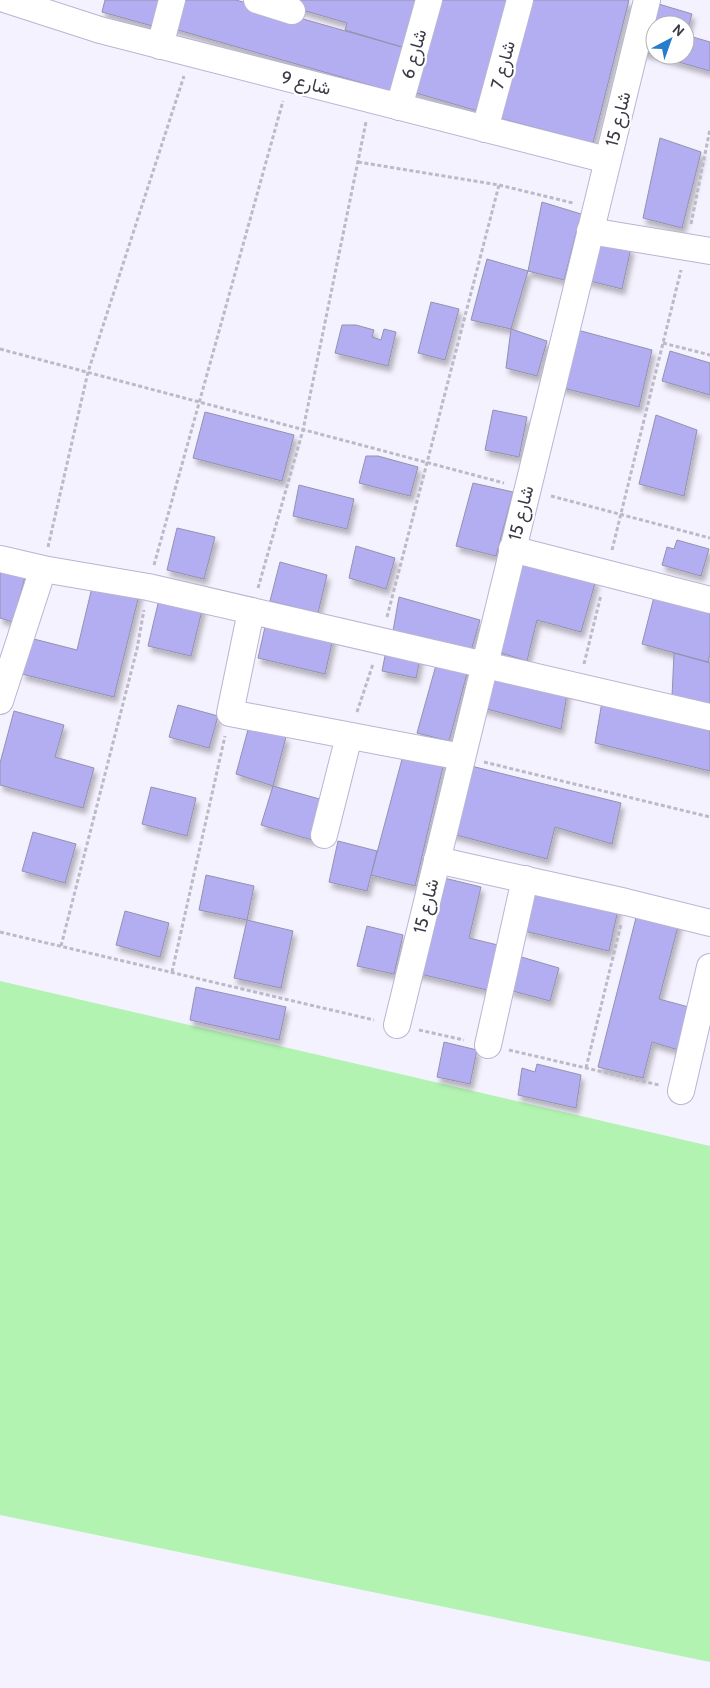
<svg xmlns="http://www.w3.org/2000/svg" width="710" height="1688" font-family="Cabin,Vazirmatn,sans-serif">
<defs>
<filter id="shadow"><feDropShadow dx="3" dy="5.5" stdDeviation="2.5" flood-color="#0004"/></filter>
</defs>
<rect width="100%" height="100%" fill="#f5f2ff"/>
<path fill="#b2f3b1" d="M 0,981 L 710,1146 L 710,1662 L 0,1515 Z"/>
<g fill="#b3aef1" stroke="#9391ae" fill-rule="evenodd" filter="url(#shadow)">
<path d="M 105,0 L 164,0 L 156,27 L 102,12 Z"/>
<path d="M 179,0 L 236,0 L 409,49 L 397,93 L 171,28 Z"/>
<path d="M 268,0 L 423,0 L 409,49 L 345,30 L 347,23 Z"/>
<path d="M 435,0 L 511,0 L 481,112 L 409,91 Z"/>
<path d="M 525,0 L 629,0 L 593,143 L 495,117 Z"/>
<path d="M 652,2 L 692,14 L 686,35 L 710,42 L 710,71 L 637,50 ZM 655,25 L 685,25 L 685,55 L 655,55 Z"/>
<path d="M 660,138 L 701,152 L 682,228 L 643,218 Z"/>
<path d="M 542,202 L 581,214 L 564,280 L 528,271 Z"/>
<path d="M 592,238 L 631,248 L 622,289 L 582,279 Z"/>
<path d="M 487,259 L 528,271 L 511,329 L 471,320 Z"/>
<path d="M 431,302 L 459,309 L 445,360 L 418,353 Z"/>
<path d="M 342,325 L 356,325 L 374,330 L 372,337 L 381,340 L 384,329 L 396,332 L 388,366 L 335,353 Z"/>
<path d="M 570,328 L 652,350 L 639,407 L 559,387 Z"/>
<path d="M 511,329 L 547,341 L 537,376 L 506,368 Z"/>
<path d="M 670,351 L 710,363 L 710,395 L 662,381 Z"/>
<path d="M 493,410 L 527,417 L 519,457 L 485,450 Z"/>
<path d="M 205,412 L 294,435 L 282,481 L 193,458 Z"/>
<path d="M 656,415 L 697,430 L 684,496 L 639,484 Z"/>
<path d="M 366,456 L 378,456 L 418,467 L 410,496 L 359,483 Z"/>
<path d="M 473,483 L 513,492 L 496,556 L 456,546 Z"/>
<path d="M 299,485 L 354,499 L 347,529 L 293,516 Z"/>
<path d="M 177,528 L 215,537 L 204,579 L 167,570 Z"/>
<path d="M 677,540 L 709,549 L 701,576 L 662,565 L 667,547 L 674,549 Z"/>
<path d="M 356,546 L 395,558 L 386,589 L 349,578 Z"/>
<path d="M 510,558 L 596,580 L 581,632 L 537,620 L 527,661 L 488,649 Z"/>
<path d="M 280,562 L 327,575 L 318,613 L 270,601 Z"/>
<path d="M 0,570 L 25,577 L 13,622 L 0,618 Z"/>
<path d="M 94,579 L 140,591 L 114,697 L 22,674 L 30,638 L 77,650 Z"/>
<path d="M 161,591 L 204,602 L 191,656 L 148,646 Z"/>
<path d="M 655,593 L 710,606 L 710,654 L 708,662 L 642,644 Z"/>
<path d="M 399,597 L 480,620 L 471,651 L 393,631 Z"/>
<path d="M 267,618 L 334,634 L 325,674 L 258,658 Z"/>
<path d="M 387,646 L 421,654 L 416,678 L 382,671 Z"/>
<path d="M 674,653 L 710,663 L 710,706 L 672,697 Z"/>
<path d="M 438,658 L 469,666 L 449,741 L 417,733 Z"/>
<path d="M 484,668 L 568,689 L 561,729 L 476,706 Z"/>
<path d="M 603,696 L 710,722 L 710,771 L 595,743 Z"/>
<path d="M 178,705 L 218,716 L 209,748 L 169,737 Z"/>
<path d="M 14,711 L 64,725 L 55,757 L 94,768 L 83,808 L 0,785 L 0,763 Z"/>
<path d="M 249,726 L 286,737 L 273,786 L 236,774 Z"/>
<path d="M 405,748 L 445,758 L 415,886 L 371,875 Z"/>
<path d="M 463,764 L 621,803 L 612,844 L 555,827 L 547,859 L 445,832 Z"/>
<path d="M 273,786 L 323,800 L 312,840 L 261,825 Z"/>
<path d="M 151,787 L 196,798 L 187,836 L 142,824 Z"/>
<path d="M 33,832 L 76,844 L 65,883 L 22,871 Z"/>
<path d="M 338,841 L 377,851 L 367,891 L 329,882 Z"/>
<path d="M 206,875 L 254,886 L 247,920 L 199,910 Z"/>
<path d="M 436,876 L 481,887 L 469,938 L 502,946 L 491,991 L 412,972 Z"/>
<path d="M 534,884 L 619,905 L 609,951 L 524,931 Z"/>
<path d="M 639,906 L 680,919 L 659,999 L 696,1009 L 685,1052 L 652,1042 L 643,1078 L 598,1067 Z"/>
<path d="M 125,911 L 169,923 L 160,957 L 116,945 Z"/>
<path d="M 247,920 L 293,931 L 281,988 L 234,978 Z"/>
<path d="M 367,926 L 403,935 L 394,974 L 357,966 Z"/>
<path d="M 518,956 L 559,968 L 550,1001 L 509,990 Z"/>
<path d="M 196,987 L 286,1007 L 279,1040 L 190,1020 Z"/>
<path d="M 444,1042 L 477,1050 L 470,1084 L 437,1077 Z"/>
<path d="M 537,1064 L 581,1075 L 576,1108 L 518,1095 L 522,1068 L 535,1072 Z"/>
</g>
<g fill="none" stroke-linecap="round" stroke-linejoin="round">
<g stroke="#bab4d2" stroke-width="28">
<g id="street">
<path d="M 7,0 L 100,30 L 607,160"/>
<path d="M 257,0 L 292,11"/>
<path d="M 160,46 L 172,0"/>
<path d="M 399,107 L 429,0"/>
<path d="M 485,129 L 520,0"/>
<path d="M 590,231 L 710,251"/>
<path d="M 512,549 L 710,600"/>
<path d="M 0,559 L 43,569 L 148,587 L 710,717"/>
<path d="M 251,611 L 230,713 L 462,757"/>
<path d="M 0,701 L 43,569"/>
<path d="M 324,835 L 349,736"/>
<path d="M 437,860 L 626,902 L 710,923"/>
<path d="M 397,1025 L 647,0"/>
<path d="M 488,1045 L 525,879"/>
<path d="M 681,1091 L 710,967"/>
</g>
</g>
<g stroke="#bdbac7" stroke-width="3" stroke-dasharray="4 2.5" stroke-linecap="butt">
<path d="M 358,162 L 499,185 L 573,203"/>
<path d="M 691,224 L 710,129"/>
<path d="M 663,343 L 710,355"/>
<path d="M 0,349 L 504,483"/>
<path d="M 551,496 L 710,538"/>
<path d="M 48,547 L 88,372 L 184,76"/>
<path d="M 612,550 L 681,270"/>
<path d="M 154,565 L 283,101"/>
<path d="M 258,588 L 303,430 L 366,122"/>
<path d="M 387,617 L 499,185"/>
<path d="M 584,664 L 601,595"/>
<path d="M 357,712 L 373,664"/>
<path d="M 484,762 L 710,817"/>
<path d="M 0,932 L 374,1020"/>
<path d="M 61,946 L 137,649 L 144,610"/>
<path d="M 172,972 L 225,736"/>
<path d="M 419,1030 L 464,1040"/>
<path d="M 509,1050 L 659,1085"/>
<path d="M 586,1068 L 621,924"/>
</g>
<use href="#street" stroke="#fff" stroke-width="26"/>
</g>
<g text-anchor="middle" dominant-baseline="central" stroke-width="4.5" stroke-linejoin="round" paint-order="stroke">
<g font-size="18" fill="#3b3945" stroke="#fff">
<text transform="translate(414 54) rotate(-74)">شارع 6</text>
<text transform="translate(503 65) rotate(-75)">شارع 7</text>
<text transform="translate(306 83) rotate(14)">شارع 9</text>
<text transform="translate(618 119) rotate(-76)">شارع 15</text>
<text transform="translate(521 513) rotate(-76)">شارع 15</text>
<text transform="translate(426 906) rotate(-76)">شارع 15</text>
</g>
</g>
<g transform="translate(670 40) rotate(41)"><circle r="24" fill="#ffffff" stroke="#b1b0b5"/>
<path d="M0-4L9 19L0 12L-9 19Z" fill="#267dcb"/>
<text y="-8" font-size="14" font-weight="bold" text-anchor="middle" fill="#3b3945">N</text>
</g>
</svg>
